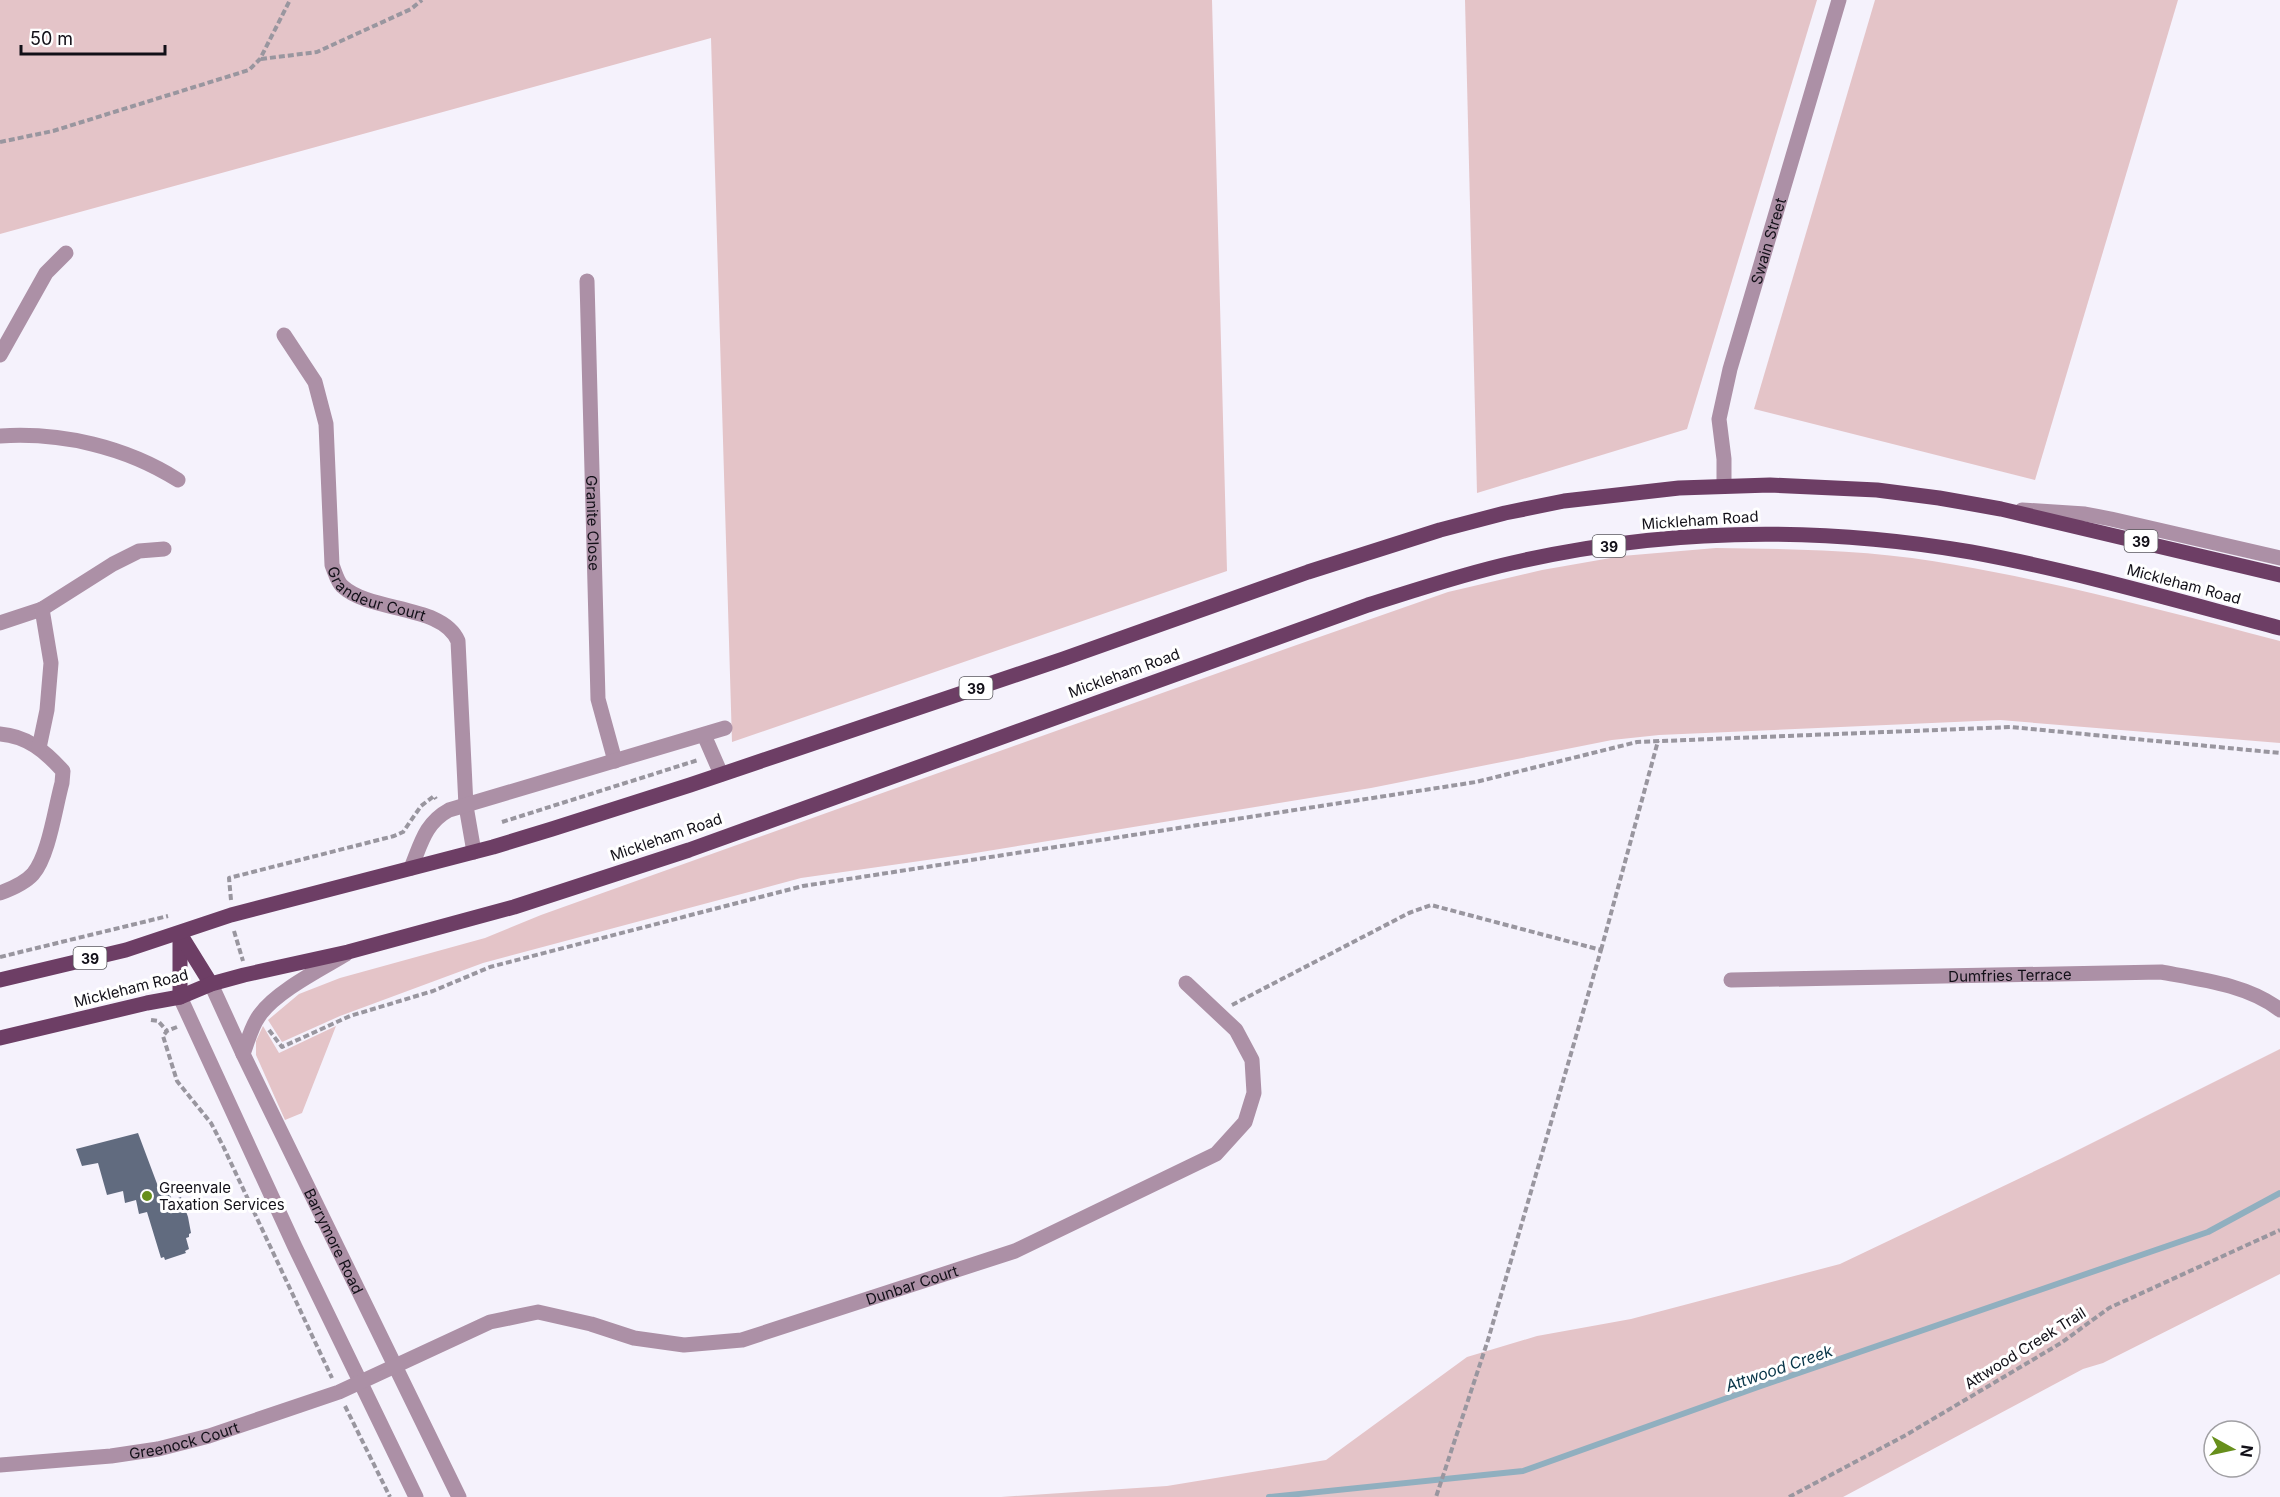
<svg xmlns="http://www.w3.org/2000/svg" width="2280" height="1497" font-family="Inter,sans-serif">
<rect width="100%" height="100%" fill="#f5f2fc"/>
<g fill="#e4c4c8">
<path d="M 0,0 L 1212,0 L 1227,571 L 732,742 L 711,38 L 0,234 Z"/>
<path d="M 1465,0 L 1817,0 L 1687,429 L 1477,493 Z"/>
<path d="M 1875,0 L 2178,0 L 2035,480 L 1754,409 Z"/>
<path d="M 1716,548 C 1796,549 1877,550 1956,565 C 2065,584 2173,613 2280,641 L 2280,743 L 2000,720 L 1659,735 L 1612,740 L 1371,788 L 969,854 L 801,878 L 483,963 L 340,1016 L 282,1042 L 268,1020 L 299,994 L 340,978 L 485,938 L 541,915 L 1288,648 L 1448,592 L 1542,570 L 1622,556 Z"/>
<path d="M 263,1026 L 279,1053 L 336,1026 L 302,1113 L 285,1120 L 256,1055 L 256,1041 Z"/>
<path d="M 2280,1049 L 2280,1274 L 2103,1363 L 2083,1369 L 1843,1497 L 1001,1497 L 1167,1486 L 1326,1460 L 1467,1357 L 1537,1336 L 1631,1319 L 1840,1264 L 2060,1159 Z"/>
</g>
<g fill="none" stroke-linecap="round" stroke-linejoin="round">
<path stroke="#90afbf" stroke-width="6" d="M 1269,1497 L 1523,1471 L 1758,1387 L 2208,1232 L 2280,1193"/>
</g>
<path fill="#616b7f" d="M 138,1133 L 159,1189 L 167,1187 L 172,1200 L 181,1197 L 188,1217 L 191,1233 L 189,1234 L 189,1237 L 186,1238 L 189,1249 L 185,1251 L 186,1253 L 165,1260 L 164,1257 L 161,1258 L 147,1212 L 139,1214 L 136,1200 L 125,1203 L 123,1191 L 107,1195 L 98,1163 L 82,1166 L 76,1149 Z"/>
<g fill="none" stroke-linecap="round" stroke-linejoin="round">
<g stroke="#99969f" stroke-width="4" stroke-dasharray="6 3" stroke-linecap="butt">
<path d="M 261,59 L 317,52 L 411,9 L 422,0"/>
<path d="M 0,142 L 53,131 L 249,70 L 260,59 L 290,0"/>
<path d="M 502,822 L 698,760"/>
<path d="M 231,900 L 229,878 L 394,836 L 403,832 L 421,806 L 434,796 L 436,799"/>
<path d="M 234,931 L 243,961"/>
<path d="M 1601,950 L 1658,741"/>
<path d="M 0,957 L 168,916"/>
<path d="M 1232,1005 L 1409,913 L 1431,905 L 1601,950 L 1488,1340 L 1436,1497"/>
<path d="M 151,1020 L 158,1021 L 167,1031"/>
<path d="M 177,1027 L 167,1031 L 163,1036 L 177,1081 L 211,1123 L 223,1146 L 332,1378"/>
<path d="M 269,1030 L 282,1047 L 350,1016 L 433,991 L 490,967 L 803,886 L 1476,782 L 1637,742 L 2011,727 L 2280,753"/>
<path d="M 345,1406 L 390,1497"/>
<path d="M 1789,1497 L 1906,1435 L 2061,1343 L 2109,1308 L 2280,1230"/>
</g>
<g stroke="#ac90a6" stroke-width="15">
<path id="s1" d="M 587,281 L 598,699 L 615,761"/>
<path id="s2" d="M 284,335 L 315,382 L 326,424 L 332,565 C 335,572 337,581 342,586 C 371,613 442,604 458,641 L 466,806 L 474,852"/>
<path d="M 0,355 L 46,273 L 66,253"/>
<path d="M 0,436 C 62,432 126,447 178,480"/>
<path id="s3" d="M 1724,486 L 1724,459 L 1719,419 L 1730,369 L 1839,0"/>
<path d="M 2022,510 L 2085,514 L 2111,519 L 2280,558"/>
<path d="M 0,623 L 42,609 L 113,564 L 139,551 L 164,549"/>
<path d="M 0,734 C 27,736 45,751 63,771 L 62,783 C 55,808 49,855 33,874 C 25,883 11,889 0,893"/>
<path d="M 704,735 L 721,774"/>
<path d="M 39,748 L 47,710 L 51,663 L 42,609"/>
<path d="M 411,868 C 421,844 425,823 449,810 L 725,728"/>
<path id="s4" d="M 1731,980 L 2161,972 C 2199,979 2249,985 2280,1010"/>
<path id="s5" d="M 211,984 L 243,1054 L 459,1497"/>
<path d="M 180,997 L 295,1247 L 416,1497"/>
<path d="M 243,1054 C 248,1041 251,1027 259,1016 C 275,992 321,969 346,954"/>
<path id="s6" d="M 0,1465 L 111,1456 L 158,1449 L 209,1436 L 339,1392 L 490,1322 L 538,1312 L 591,1324 L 634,1338 L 684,1345 L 742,1340 L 1015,1251 L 1216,1154 L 1245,1122 L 1254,1093 L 1252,1060 L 1236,1030 L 1186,983"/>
</g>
<g stroke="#6d3e65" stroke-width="15">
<path d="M 180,934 L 180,997"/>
<path d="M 180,934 L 211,984"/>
<path d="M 0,980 L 126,950 L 231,915 L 493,847 L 552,829 L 690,785 L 1063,659 L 1308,572 L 1440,530 L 1505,513 L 1564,501 L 1679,488 L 1770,485 L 1877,490 L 1939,498 L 2001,509 L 2280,575"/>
<path d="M 0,1038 L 147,1003 L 180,997 L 211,984 L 244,975 L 348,952 L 514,907 L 689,850 L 1368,605 C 1416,590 1463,574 1512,563 C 1663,528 1819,526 1971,552 C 2075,571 2178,601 2280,628"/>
</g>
</g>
<circle fill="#678f1c" stroke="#fff" stroke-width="2" cx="147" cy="1196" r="6"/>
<g text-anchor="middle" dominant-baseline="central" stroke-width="6" stroke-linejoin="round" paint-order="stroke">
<g fill="#fff" stroke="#59585d" stroke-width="1.5">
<rect x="2124.5" y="530" width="33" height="22" rx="4.5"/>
<rect x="1592.5" y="535" width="33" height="22" rx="4.5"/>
<rect x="959.5" y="677" width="33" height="22" rx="4.5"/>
<rect x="73.5" y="947" width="33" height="22" rx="4.5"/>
</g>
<g font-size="14" font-weight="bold" fill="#121018">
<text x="2141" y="541">39</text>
<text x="1609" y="546">39</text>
<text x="976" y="688">39</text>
<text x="90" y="958">39</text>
</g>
<g font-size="15" fill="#121018" stroke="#fff">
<text stroke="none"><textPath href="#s3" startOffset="252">Swain Street</textPath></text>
<text transform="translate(1700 520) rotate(-4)">Mickleham Road</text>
<text stroke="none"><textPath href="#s1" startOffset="242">Granite Close</textPath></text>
<text transform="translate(2184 584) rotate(15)">Mickleham Road</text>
<text stroke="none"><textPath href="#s2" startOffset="298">Grandeur Court</textPath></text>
<text transform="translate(1124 673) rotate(-20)">Mickleham Road</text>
<text transform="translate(666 837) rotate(-19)">Mickleham Road</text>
<text stroke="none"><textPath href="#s4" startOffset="279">Dumfries Terrace</textPath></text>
<text transform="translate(131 988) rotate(-14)">Mickleham Road</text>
<text stroke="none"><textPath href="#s5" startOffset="285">Barrymore Road</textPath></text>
<text stroke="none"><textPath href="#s6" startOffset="951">Dunbar Court</textPath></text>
<text transform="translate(2025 1348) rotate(-32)">Attwood Creek Trail</text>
<text stroke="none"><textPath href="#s6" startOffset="186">Greenock Court</textPath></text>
</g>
<g font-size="15" fill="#121018" stroke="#fff" text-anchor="start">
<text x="159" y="1187">Greenvale<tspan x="159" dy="17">Taxation Services</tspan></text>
</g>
<g font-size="16" font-style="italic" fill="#073447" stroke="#fff">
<text transform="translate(1779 1368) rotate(-19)">Attwood Creek</text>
</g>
</g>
<g transform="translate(2232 1449) rotate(98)"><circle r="28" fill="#ffffff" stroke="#a09fa3" stroke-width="1.5"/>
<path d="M0-4.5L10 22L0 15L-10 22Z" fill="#678f1c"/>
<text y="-9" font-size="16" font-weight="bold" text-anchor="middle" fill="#121018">N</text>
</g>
<path d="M21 45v9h144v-9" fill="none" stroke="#121018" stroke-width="3"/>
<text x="30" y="45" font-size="18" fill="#121018" stroke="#ffffff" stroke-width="4.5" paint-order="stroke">50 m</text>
</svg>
